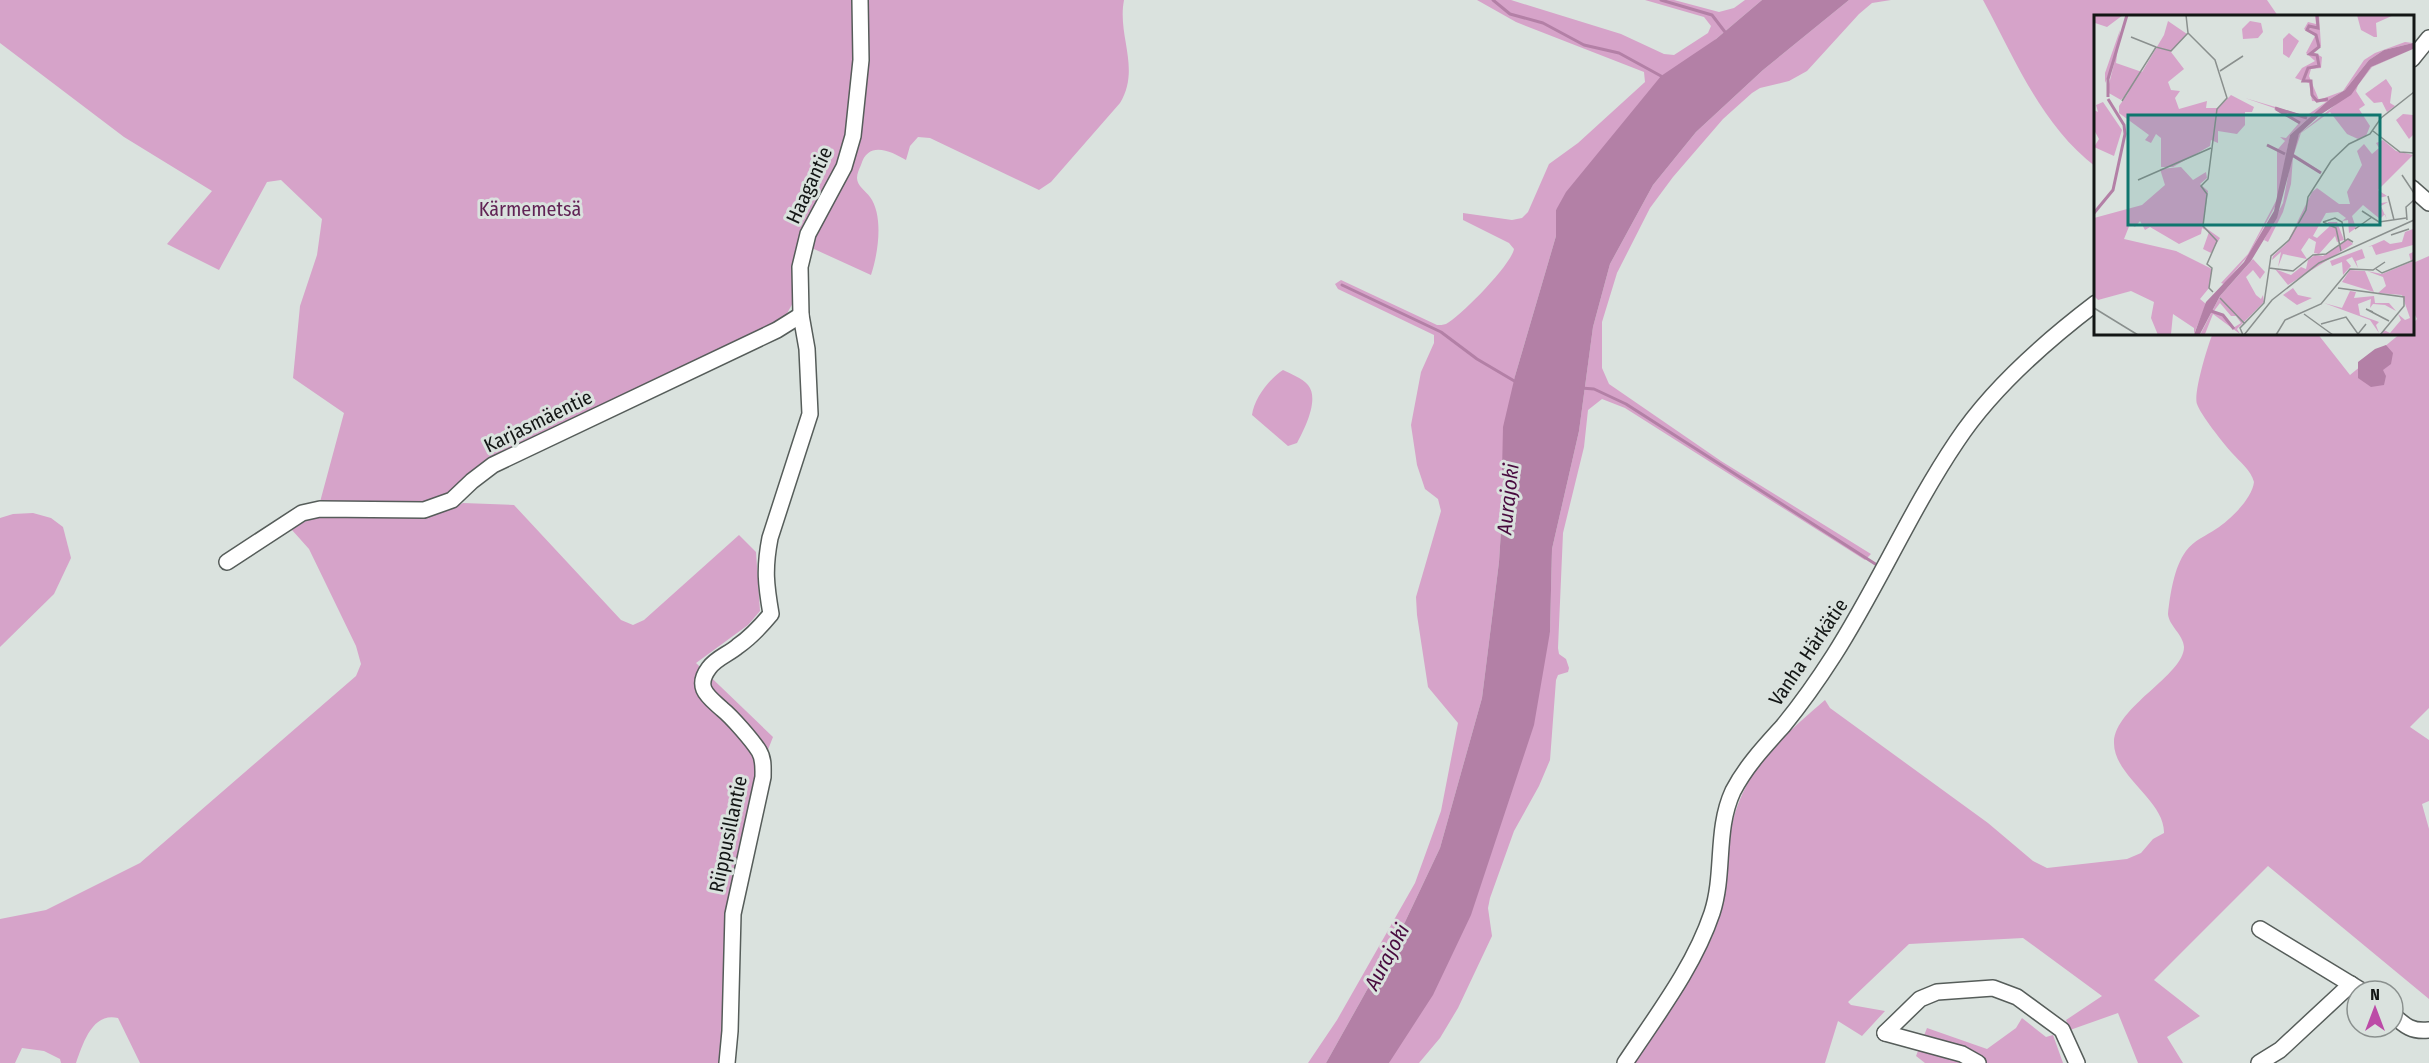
<svg xmlns="http://www.w3.org/2000/svg" width="2429" height="1063" font-family="'Fira Sans Condensed',sans-serif">
<rect width="100%" height="100%" fill="#dae2de"/>
<g fill="#d6a3c9">
<path d="M 0,0 L 1124,0 C 1117,36 1141,68 1120,103 L 1051,182 L 1039,190 L 930,138 L 918,137 L 910,146 L 906,160 C 891,151 868,140 861,165 C 859,169 857,174 857,178 C 857,186 866,191 870,197 C 884,216 878,254 871,275 L 814,249 L 799,245 L 794,301 L 785,317 L 482,465 L 450,493 L 433,501 L 320,502 L 344,413 L 293,378 L 300,306 L 317,255 L 322,219 L 281,180 L 267,182 L 219,270 L 167,244 L 212,191 L 124,137 L 0,43 Z"/>
<path d="M 1477,0 L 1511,0 L 1621,34 L 1664,54 L 1674,55 L 1708,33 L 1711,26 L 1704,17 L 1645,0 L 1674,0 L 1719,12 L 1734,8 L 1745,0 L 1762,0 L 1716,39 L 1556,210 L 1556,236 L 1515,376 L 1502,472 L 1504,483 L 1499,562 L 1482,698 L 1440,848 L 1405,922 L 1326,1063 L 1308,1063 L 1337,1020 L 1415,883 L 1441,811 L 1458,723 L 1428,687 L 1417,615 L 1416,597 L 1441,511 L 1438,499 L 1425,489 L 1417,465 L 1411,425 L 1421,372 L 1434,343 L 1434,335 L 1338,289 L 1335,284 L 1341,280 L 1437,325 C 1440,325 1443,325 1446,324 C 1461,316 1511,265 1514,249 L 1509,243 L 1463,220 L 1463,213 L 1512,220 L 1522,218 L 1528,212 L 1549,164 L 1578,143 L 1645,82 L 1644,72 L 1516,22 Z"/>
<path d="M 1849,0 L 1891,0 L 1872,3 L 1859,14 L 1807,71 L 1789,81 L 1760,88 L 1752,93 L 1723,119 L 1673,177 L 1650,208 L 1617,273 L 1602,322 L 1602,368 L 1609,384 L 1721,461 L 1871,554 L 1865,560 L 1625,408 L 1602,399 L 1588,410 L 1584,447 L 1563,533 L 1558,648 L 1559,654 L 1566,659 L 1569,668 L 1568,672 L 1558,675 L 1556,680 L 1550,760 L 1539,786 L 1514,831 L 1490,898 L 1488,908 L 1492,936 L 1458,1008 L 1440,1038 L 1419,1063 L 1389,1063 L 1550,632 L 1552,549 L 1579,431 L 1593,327 L 1610,264 L 1653,185 L 1696,132 L 1763,70 Z"/>
<path d="M 1983,0 L 2267,0 L 2278,16 L 2096,16 L 2096,167 C 2041,125 2015,59 1983,0 Z"/>
<path d="M 2429,256 L 2429,708 L 2410,727 L 2429,740 L 2429,801 L 2422,804 L 2429,829 L 2429,999 L 2268,866 L 2154,980 L 2200,1016 L 2167,1037 L 2183,1063 L 2138,1063 L 2118,1013 L 2070,1030 L 2066,1020 L 2102,996 L 2023,938 L 1909,944 L 1848,1002 L 1851,1005 L 1885,1011 L 1862,1036 L 1838,1021 L 1825,1063 L 1635,1063 C 1652,1036 1669,1009 1686,982 C 1696,965 1708,948 1715,930 C 1725,903 1724,876 1728,848 C 1736,777 1774,744 1825,700 L 1830,708 L 1988,823 L 2033,861 L 2047,868 L 2127,859 L 2141,853 L 2153,839 L 2164,833 C 2165,800 2113,776 2114,742 C 2115,707 2184,675 2184,647 C 2183,634 2169,626 2168,614 C 2170,595 2174,567 2186,551 C 2194,540 2206,536 2216,529 C 2230,520 2252,499 2254,482 C 2251,470 2240,462 2232,453 C 2224,444 2200,414 2197,404 C 2193,394 2208,344 2213,333 L 2317,333 L 2350,375 L 2401,333 L 2412,333 L 2413,323 L 2417,319 L 2413,311 L 2413,263 Z"/>
<path d="M 1283,370 C 1291,374 1302,378 1308,385 C 1320,399 1304,430 1297,443 L 1288,446 L 1252,415 C 1254,399 1269,379 1283,370 Z"/>
<path d="M 463,503 L 514,505 L 621,620 L 633,625 L 644,620 L 739,535 L 756,552 L 760,611 L 748,625 L 696,663 L 773,737 L 758,775 L 727,913 L 722,1063 L 140,1063 L 118,1018 C 92,1012 83,1044 76,1063 L 61,1063 L 60,1059 L 44,1051 L 22,1048 L 15,1063 L 0,1063 L 0,919 L 46,910 L 140,863 L 356,676 L 361,664 L 356,646 L 309,549 L 292,530 C 299,525 308,519 316,516 C 362,502 419,528 463,503 Z"/>
<path d="M 33,513 L 51,518 L 63,527 L 71,558 L 54,594 L 0,647 L 0,518 L 13,514 Z"/>
<path d="M 2022,1018 L 2046,1037 L 2053,1035 L 2063,1063 L 1925,1063 L 1916,1056 L 1927,1028 L 1987,1049 L 2016,1028 Z"/>
</g>
<g fill="#b380a6">
<path d="M 1762,0 L 1849,0 L 1763,70 L 1696,132 L 1653,185 L 1610,264 L 1593,327 L 1579,431 L 1552,549 L 1550,632 L 1534,725 L 1471,915 L 1433,995 L 1389,1063 L 1326,1063 L 1405,922 L 1440,848 L 1482,698 L 1499,562 L 1504,483 L 1502,472 L 1503,427 L 1515,376 L 1556,236 L 1556,210 L 1566,192 L 1661,76 L 1716,39 Z"/>
<path d="M 2386,345 L 2393,353 L 2391,364 L 2383,370 L 2386,376 L 2384,385 L 2371,387 L 2358,378 L 2358,362 L 2375,349 Z"/>
</g>
<g fill="none" stroke-linecap="round" stroke-linejoin="round">
<g stroke="#b380a6" stroke-width="3">
<path d="M 1493,0 L 1510,14 L 1543,23 L 1584,45 L 1619,53 L 1661,76"/>
<path d="M 1661,0 L 1712,15 L 1725,32"/>
<path d="M 1342,285 L 1441,332 L 1477,359 L 1516,382"/>
<path d="M 1581,388 L 1594,389 L 1626,404 L 1880,567"/>
</g>
<g stroke="#565d5a" stroke-width="18">
<g id="minor">
<path d="M 2412,59 L 2429,38"/>
<path d="M 2412,188 L 2429,203"/>
<path d="M 227,562 L 302,513 L 320,509 L 424,510 L 452,500 L 472,481 L 493,465 L 777,330 L 801,315"/>
<path d="M 2260,929 L 2362,991"/>
<path d="M 2393,1015 C 2405,1026 2412,1032 2429,1030"/>
<path d="M 1885,1033 L 1920,999 L 1937,992 L 1993,988 L 2017,997 L 2062,1030 L 2077,1063"/>
<path d="M 1885,1033 L 1962,1054 L 1978,1063"/>
<path d="M 727,1063 L 730,1031 L 733,914 L 763,777 C 763,768 764,759 759,751 C 752,740 732,717 722,709 C 709,697 694,688 709,668 C 716,658 729,654 738,646 C 751,637 761,626 771,614 C 766,585 764,569 770,538 L 810,414 L 807,349 L 801,315 L 800,267 L 808,234 L 844,167 L 853,136 L 861,60 L 860,0"/>
<path d="M 1625,1063 C 1656,1016 1694,967 1712,913 C 1725,873 1715,830 1733,791 C 1746,766 1764,747 1783,726 C 1801,704 1818,680 1834,655 C 1878,586 1911,509 1957,441 C 1992,388 2046,341 2096,303"/>
<path d="M 2259,1063 L 2280,1050 L 2351,984"/>
</g>
</g>
<use href="#minor" stroke="#fff" stroke-width="15"/>
</g>
<g text-anchor="middle" dominant-baseline="central" stroke-width="6" stroke-linejoin="round" paint-order="stroke">
<g font-size="20" fill="#131615" stroke="#dae2de">
<text transform="translate(809 185) rotate(-65)">Haagantie</text>
<text transform="translate(538 421) rotate(-26)">Karjasmäentie</text>
<text transform="translate(1808 652) rotate(-56)">Vanha Härkätie</text>
<text transform="translate(728 834) rotate(-78)">Riippusillantie</text>
</g>
<g font-size="20" fill="#612355" stroke="#dae2de">
<text x="530" y="209">Kärmemetsä</text>
</g>
<g font-size="21" font-style="italic" fill="#480a3e" stroke="#dae2de">
<text transform="translate(1508 499) rotate(-84)">Aurajoki</text>
<text transform="translate(1387 957) rotate(-62)">Aurajoki</text>
</g>
</g>
<g transform="translate(2094 15)">
<rect width="320" height="320" fill="#dae2de"/>
<path d="M 0,0 L 29,0 L 13,12 L 1,8 ZM 221,0 L 225,0 L 227,31 L 219,37 L 228,42 L 227,53 L 217,54 L 215,61 L 225,85 L 249,76 L 270,45 L 281,38 L 311,27 L 319,28 L 290,35 L 275,45 L 251,75 L 236,84 L 196,120 L 183,188 L 154,241 L 130,269 L 127,268 L 154,239 L 183,184 L 183,135 L 172,129 L 184,134 L 191,126 L 186,122 L 192,123 L 205,108 L 180,93 L 151,83 L 212,101 L 232,87 L 218,86 L 215,68 L 201,63 L 208,53 L 221,46 L 212,38 L 221,21 L 210,14 L 214,7 L 222,9 ZM 263,0 L 300,0 L 282,8 L 283,22 L 280,22 L 267,15 ZM 74,6 L 93,19 L 77,37 L 90,54 L 74,67 L 77,75 L 86,76 L 81,83 L 85,94 L 113,86 L 112,93 L 124,93 L 137,80 L 160,92 L 158,97 L 151,97 L 151,110 L 143,119 L 124,116 L 124,128 L 117,125 L 116,131 L 79,152 L 67,152 L 67,123 L 62,119 L 57,128 L 51,125 L 55,120 L 25,98 L 25,91 L 35,77 L 27,85 L 13,77 L 21,45 L 11,68 L 11,58 L 26,15 L 22,48 L 48,57 L 70,20 ZM 156,6 L 167,8 L 169,17 L 164,23 L 149,24 L 148,14 ZM 195,18 L 205,26 L 195,43 L 189,39 L 189,24 ZM 319,34 L 278,52 L 264,70 L 262,76 L 271,90 L 265,94 L 276,111 L 272,121 L 264,124 L 253,119 L 236,97 L 207,118 L 200,139 L 228,157 L 199,142 L 197,169 L 189,197 L 174,227 L 170,225 L 189,188 L 199,134 L 205,119 L 261,74 L 277,52 ZM 292,64 L 298,73 L 296,88 L 301,91 L 293,97 L 288,87 L 280,88 L 271,79 ZM 9,87 L 28,115 L 20,141 L 0,132 L 5,124 L 0,115 L 0,95 L 4,97 L 2,90 ZM 309,99 L 319,100 L 319,120 L 315,124 L 302,105 ZM 289,125 L 302,136 L 319,140 L 284,175 L 293,181 L 285,183 L 287,188 L 294,187 L 287,191 L 293,205 L 291,199 L 286,204 L 269,190 L 258,201 L 262,213 L 255,218 L 254,205 L 248,206 L 252,203 L 244,197 L 232,198 L 219,221 L 223,223 L 235,212 L 234,207 L 243,207 L 250,225 L 243,227 L 241,221 L 225,239 L 220,238 L 222,227 L 215,223 L 207,235 L 213,244 L 189,239 L 184,252 L 187,237 L 178,245 L 179,241 L 193,228 L 218,177 L 223,173 L 245,189 L 256,189 L 253,177 L 268,150 L 263,136 L 270,129 L 278,139 L 285,133 L 282,128 ZM 87,152 L 99,165 L 112,157 L 113,163 L 106,169 L 114,176 L 109,211 L 126,223 L 117,238 L 109,234 L 115,217 L 108,213 L 107,219 L 85,229 L 56,212 L 51,215 L 46,206 L 41,212 L 36,209 L 30,224 L 82,236 L 118,254 L 115,273 L 106,284 L 112,289 L 100,319 L 100,313 L 79,299 L 77,319 L 64,320 L 57,303 L 60,287 L 37,276 L 4,285 L 0,281 L 0,203 L 48,190 L 71,170 L 66,154 ZM 319,214 L 319,230 L 282,240 L 278,231 L 274,232 L 290,225 L 296,229 L 308,227 L 311,217 ZM 254,224 L 259,229 L 194,270 L 181,254 L 197,260 L 207,252 L 212,254 L 214,245 L 221,240 L 229,241 ZM 268,234 L 271,243 L 262,246 L 264,253 L 258,242 L 252,245 L 257,251 L 249,260 L 248,247 L 238,251 L 236,246 ZM 319,237 L 319,319 L 287,319 L 290,315 L 296,318 L 307,305 L 304,299 L 311,305 L 316,303 L 308,280 L 284,278 L 292,271 L 289,262 L 273,256 L 288,259 L 317,247 L 315,239 ZM 159,244 L 171,257 L 166,264 L 159,255 L 152,262 L 162,280 L 167,284 L 169,280 L 170,287 L 143,314 L 146,319 L 119,299 L 111,319 L 106,320 L 126,281 ZM 126,288 L 137,301 L 142,301 L 147,308 L 139,313 L 130,300 L 120,296 ZM 256,255 L 271,256 L 280,277 L 248,267 ZM 199,273 L 204,280 L 218,283 L 203,290 L 189,280 ZM 256,276 L 262,277 L 260,283 L 280,281 L 281,288 L 295,288 L 302,296 L 291,290 L 279,289 L 276,293 L 277,284 L 264,289 L 266,300 L 285,307 L 282,310 L 285,318 L 276,305 L 230,288 L 248,293 Z" fill="#d6a3c9" fill-rule="evenodd"/>
<path d="M 319,28 L 319,34 L 277,52 L 257,80 L 226,100 L 205,119 L 183,203 L 157,246 L 126,281 L 106,319 L 100,320 L 112,287 L 150,247 L 180,196 L 196,120 L 236,84 L 251,75 L 275,45 L 290,35 Z" fill="#b380a6"/>
<path fill="none" stroke="#b380a6" stroke-width="3" d="M 223,0 L 224,13 L 215,11 L 213,15 L 222,20 L 225,32 L 216,39 L 223,40 L 225,51 L 214,53 L 209,66 L 217,66 L 218,80 L 223,86 L 234,84M 14,82 L 14,64 L 33,0M 181,93 L 213,103M 182,94 L 206,108M 173,130 L 191,139M 198,140 L 227,158M 0,198 L 19,175 L 31,119 L 30,110 L 14,84M 117,296 L 129,300 L 140,314"/>
<path fill="none" stroke="#8a908e" stroke-width="1.5" d="M 92,0 L 94,18 L 121,45 L 133,83 L 123,94 L 114,164 L 107,171 L 113,179 L 109,211 L 123,226 L 113,249 L 118,253 L 115,273 L 119,277M 37,22 L 62,32M 126,56 L 149,41M 28,86 L 62,32 L 77,36 L 94,18M 279,116 L 306,137 L 320,138M 308,160 L 320,178M 44,165 L 117,133M 294,181 L 300,205M 268,196 L 285,207 L 312,203M 313,205 L 312,192 L 320,185M 229,207 L 241,203 L 248,207 L 251,226M 229,207 L 242,213 L 247,236M 261,214 L 278,202M 297,220 L 315,214M 175,253 L 199,256 L 219,240 L 232,239 L 254,224 L 259,227M 282,254 L 288,258 L 320,245M 244,273 L 310,282 L 310,291 L 286,320M 126,283 L 151,309M 0,293 L 44,320M 279,297 L 272,294 L 295,306M 210,299 L 239,320M 227,309 L 252,302 L 264,319 L 272,309M 149,320 L 146,313 L 170,288 L 177,241 L 195,225 L 212,195 L 214,182 L 237,146 L 255,129 L 276,119 L 287,103 L 320,77M 150,320 L 178,285 L 225,248 L 320,205M 182,320 L 191,305 L 227,289 L 256,254 L 279,255 L 291,247"/>
<path fill="#0f766e" fill-opacity="0.15" stroke="#0f766e" stroke-width="3" d="M 34,100 L 286,100 L 286,210 L 34,210 Z"/>
<rect width="320" height="320" fill="none" stroke="#131615" stroke-width="3"/>
</g>
<g transform="translate(2375 1009)"><circle r="28" fill="#dae2de" stroke="#8a908e" stroke-width="1.5"/>
<path d="M0-4.5L10 22L0 15L-10 22Z" fill="#bc4ba7"/>
<text y="-9" font-size="16" font-weight="bold" text-anchor="middle" fill="#131615">N</text>
</g>
</svg>
